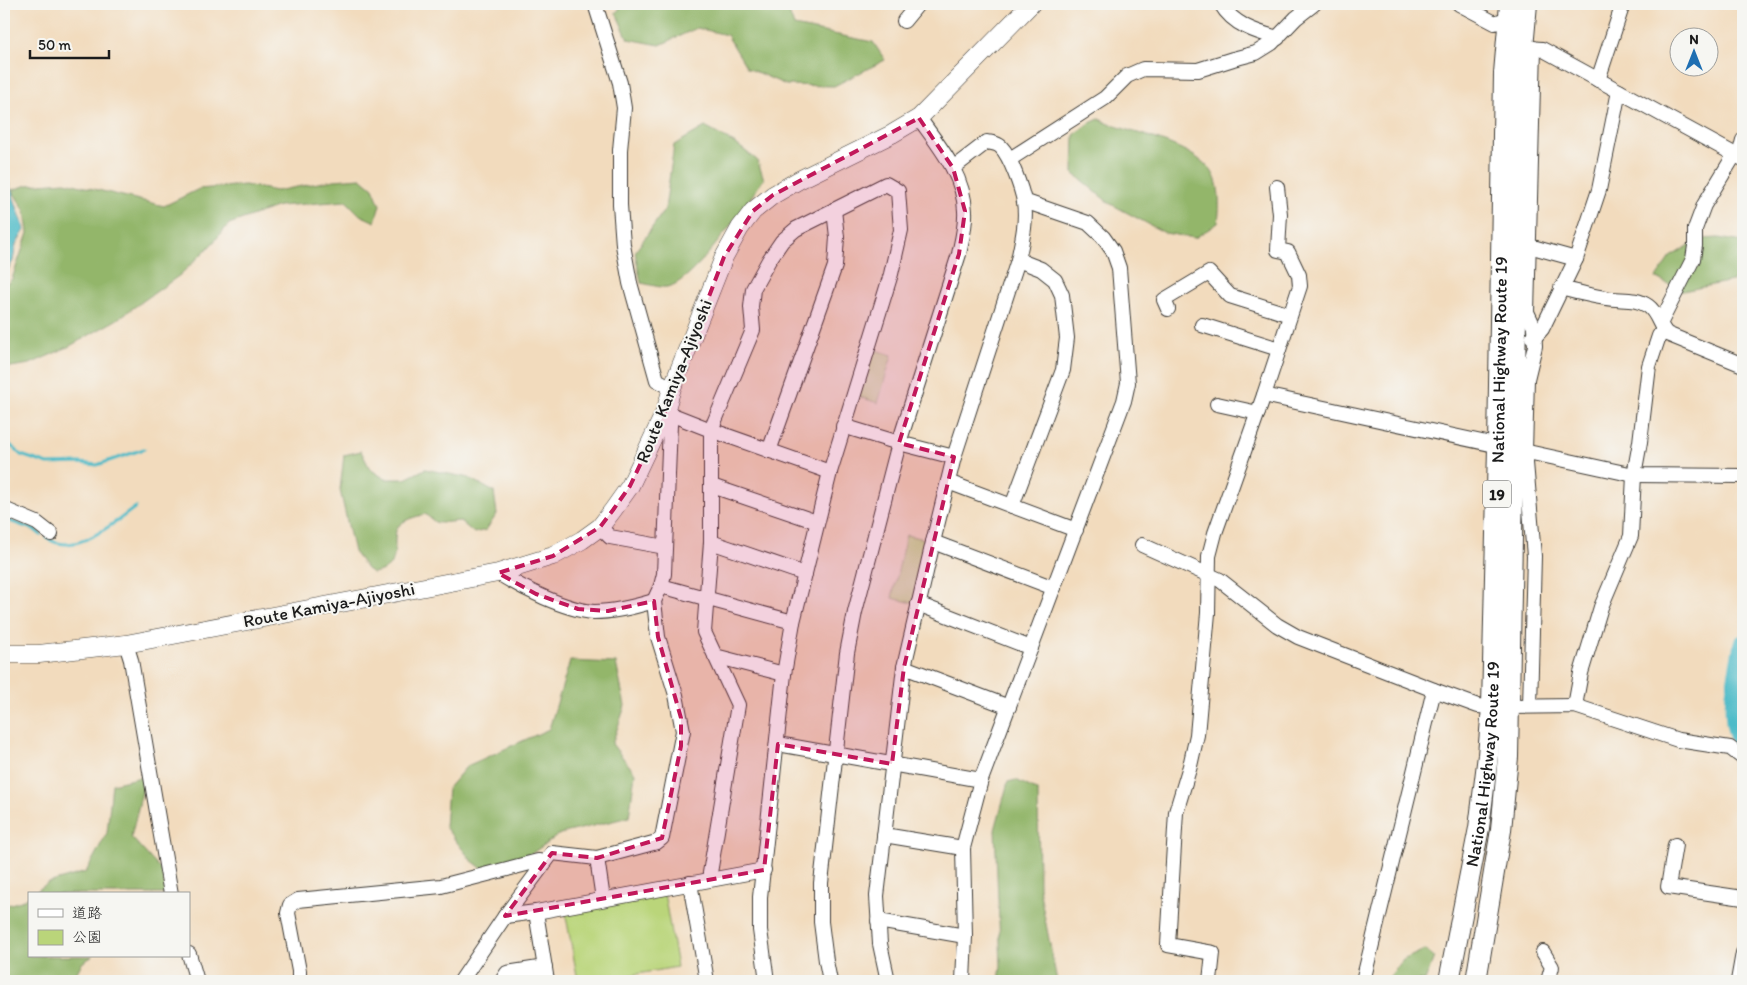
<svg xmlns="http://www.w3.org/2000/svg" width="1747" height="985" font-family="Itim,'Klee One',sans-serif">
<rect width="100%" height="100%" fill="#f6f6f2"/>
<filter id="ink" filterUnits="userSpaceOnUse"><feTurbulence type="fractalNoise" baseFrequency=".02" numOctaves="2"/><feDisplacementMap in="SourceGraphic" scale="10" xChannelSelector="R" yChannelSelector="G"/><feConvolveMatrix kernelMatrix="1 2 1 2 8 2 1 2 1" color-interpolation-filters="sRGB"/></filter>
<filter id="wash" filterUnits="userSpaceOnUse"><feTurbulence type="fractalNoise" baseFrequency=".0096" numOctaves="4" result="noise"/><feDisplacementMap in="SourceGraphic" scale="20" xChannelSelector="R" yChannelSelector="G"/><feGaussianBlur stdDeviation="1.12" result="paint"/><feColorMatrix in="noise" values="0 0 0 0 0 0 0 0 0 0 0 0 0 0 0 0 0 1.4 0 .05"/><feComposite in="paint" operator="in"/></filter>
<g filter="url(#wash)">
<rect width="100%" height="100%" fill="#f2dbbd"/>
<g fill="#bad57a" stroke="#6b784b">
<path d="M 872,349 L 892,355 L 878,403 L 857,396 Z"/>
<path d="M 906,535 L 929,540 L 913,603 L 892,598 Z"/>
<path d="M 664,893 L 677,967 L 597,981 L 578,981 L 565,911 Z"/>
</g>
<g fill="#93b66a" stroke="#586943">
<path d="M 623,4 L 786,4 L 794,26 L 873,42 L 885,60 L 834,86 L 786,85 L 747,68 L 727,35 L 697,28 L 660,45 L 628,39 L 616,13 Z"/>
<path d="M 1099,119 L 1107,123 C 1137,134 1187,144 1209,168 C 1221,181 1220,206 1218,223 L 1195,238 L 1165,233 L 1109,203 L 1073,173 L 1074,135 L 1090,123 Z"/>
<path d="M 705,127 L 736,144 L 757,160 L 764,179 C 746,203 694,283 667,287 C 660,288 648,284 641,283 L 635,252 L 665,209 L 674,145 Z"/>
<path d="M 361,178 L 373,188 L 380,205 L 375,222 L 360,215 L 346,201 L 279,206 L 229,224 L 211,245 L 180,275 L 116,320 L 68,347 L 30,364 L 4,368 L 4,286 L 12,279 L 28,233 L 25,211 L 12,190 L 28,185 L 65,182 L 164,206 L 199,189 L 245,185 L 276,191 L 334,180 Z"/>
<path d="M 1719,238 L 1743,242 L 1743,285 L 1737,280 L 1683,291 L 1656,278 L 1670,257 L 1700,239 Z"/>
<path d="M 361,451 L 370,469 L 385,479 L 405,479 L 425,469 L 469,478 L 494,492 L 497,514 L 486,530 L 474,533 L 460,521 L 439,523 L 435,522 L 425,514 C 416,517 403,519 397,528 C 395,531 396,535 395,539 C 395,558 395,569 373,573 L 367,569 L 354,552 L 340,490 L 344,455 Z"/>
<path d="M 570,661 L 616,663 L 625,706 L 612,744 L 635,773 L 629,817 L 560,834 L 528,856 L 484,870 L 471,860 L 445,827 L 448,788 L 467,766 L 549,729 Z"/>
<path d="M 141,777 L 143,788 L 131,837 L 161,870 L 167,894 L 32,894 L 48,883 L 86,872 L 107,833 L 112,784 Z"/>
<path d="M 1016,780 L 1038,791 L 1039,888 L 1057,981 L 999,981 L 1001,966 L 995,830 L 1008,782 Z"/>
<path d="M 29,896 L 29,956 L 93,956 L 82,963 L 72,981 L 4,981 L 4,906 L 21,901 Z"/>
<path d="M 1424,950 L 1434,957 L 1425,981 L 1386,981 L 1403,960 Z"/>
</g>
<path fill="#4dbbc8" stroke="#346c72" d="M 8,181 L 25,230 L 16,244 L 13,261 L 4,276 L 4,182 Z"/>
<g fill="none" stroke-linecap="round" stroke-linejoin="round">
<g stroke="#4dbbc8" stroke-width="3">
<path d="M 4,439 L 21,455 L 48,464 L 80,463 L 97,465 L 144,449"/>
<path d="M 4,519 L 35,530 L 41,535"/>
<path d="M 47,538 C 75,558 113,523 136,507"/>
</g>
<path stroke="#4dbbc8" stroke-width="19" d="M 1743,644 C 1738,674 1726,718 1743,746"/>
</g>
</g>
<g filter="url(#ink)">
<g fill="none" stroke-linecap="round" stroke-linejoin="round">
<g stroke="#3c3934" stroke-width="16">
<g id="minor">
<path d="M 595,4 L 620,83 L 624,108 L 620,150 L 620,205 L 623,245 L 630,283 L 657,380 L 672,388"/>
<path d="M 1221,4 C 1233,25 1256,32 1278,38"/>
<path d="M 1459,4 L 1495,23 L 1508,18"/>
<path d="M 904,21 L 918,4"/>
<path d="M 1526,48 L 1542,49 L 1743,159"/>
<path d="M 1598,80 L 1623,4"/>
<path d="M 1739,156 L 1743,140"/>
<path d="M 1010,159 L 1105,98 L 1127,76 L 1143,69 L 1198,70 L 1233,59 L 1256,53 L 1272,43 L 1296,18 L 1314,4"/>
<path d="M 1529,246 L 1576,259"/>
<path d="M 1561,288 C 1576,292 1591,296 1606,298 C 1620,301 1635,297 1648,306 C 1658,313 1659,326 1667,334 L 1743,365"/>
<path d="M 1168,309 L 1164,300 L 1209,273 L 1230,296 L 1290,315"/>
<path d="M 1661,322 L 1693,259 L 1695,246 L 1695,229 L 1704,205 L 1735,154"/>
<path d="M 1202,325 L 1279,349"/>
<path d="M 1532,337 L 1535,337 L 1542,329 L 1576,259 L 1599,190 L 1619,91"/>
<path d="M 1264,395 L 1634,475 L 1743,476"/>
<path d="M 1217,404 L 1258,413"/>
<path d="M 843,426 L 899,443 L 954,457"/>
<path d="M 769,451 L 835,266 L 837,237 L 834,210"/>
<path d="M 948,482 L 1076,530"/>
<path d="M 712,486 L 817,522"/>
<path d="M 1012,506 L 1063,370 L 1067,338 L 1062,295 L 1055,280 L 1041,269 L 1018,260"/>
<path d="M 4,509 L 37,523 L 51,534"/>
<path d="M 600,527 L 610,537 L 665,547"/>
<path d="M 711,542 L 805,574"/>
<path d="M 933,542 L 1054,588"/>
<path d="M 1142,545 L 1220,580 L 1277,625 L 1298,637 L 1434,690 L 1478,706 L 1492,707"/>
<path d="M 498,573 C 522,588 565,610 594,612 C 615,612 634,607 654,601"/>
<path d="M 661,586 L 793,622"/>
<path d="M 918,604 L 1031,648"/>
<path d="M 126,644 L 131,660 L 171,894"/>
<path d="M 715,656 L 784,674"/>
<path d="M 904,667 L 1009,707"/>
<path d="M 1530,706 L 1534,556 L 1525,451 L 1527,379 L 1535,346 L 1534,327 L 1527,312 L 1534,48"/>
<path d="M 1575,706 L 1581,673 L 1601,607 L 1631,536 L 1634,475 L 1640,442 L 1649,366 L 1659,336 L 1663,330"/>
<path d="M 1509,707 L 1575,706 L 1678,740 L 1730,748 L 1743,758"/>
<path d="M 778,744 L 981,780"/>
<path d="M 884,835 L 963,848"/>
<path d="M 1675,845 L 1668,887 L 1743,898"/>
<path d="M 597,858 L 603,899"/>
<path d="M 709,879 L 738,705 L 704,632 L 711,542 L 711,430 L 753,330 L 751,307 L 753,289 L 769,260 L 782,241 L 796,229 L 886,184 L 898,191 L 901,230 L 891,274 L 830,472 L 793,622 L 784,674 L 760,897 L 760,930 L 767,981"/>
<path d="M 690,883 L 707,981"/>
<path d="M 536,912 L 547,981"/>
<path d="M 505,916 L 536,912 L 764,870"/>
<path d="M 878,921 L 965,936"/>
<path d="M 1543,952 L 1552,967 L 1548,981"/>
<path d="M 189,954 L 197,981"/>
<path d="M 299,981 L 299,971 L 288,913 L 290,905 L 298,900 L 441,886 L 538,861 L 544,862"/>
<path d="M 461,981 L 505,916 L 552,853 L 597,858 L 657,842 L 662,838 L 683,731 L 676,695 L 658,637 L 654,601 L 661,586 L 664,574 L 670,425 L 665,412 L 711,430 L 830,472"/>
<path d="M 502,981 L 507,973 L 545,967"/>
<path d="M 830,981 L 826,961 L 821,922 L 821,883 L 847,653 L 855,612 L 899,443 L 959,254 C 962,240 966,225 965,211 C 964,175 939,146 919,118"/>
<path d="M 888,981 L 880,944 L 877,896 L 904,667 L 933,542 L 954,457 L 1018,260 C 1022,241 1027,221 1024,202 C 1022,189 1010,156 1001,147 C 997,143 992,143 987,142 L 953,168"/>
<path d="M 963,981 L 965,936 L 963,848 L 981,780 L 1124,401 L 1128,383 L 1119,268 L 1113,251 L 1103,237 L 1088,223 L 1024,201"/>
<path d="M 1210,981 L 1213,953 L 1168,945 L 1176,812 L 1190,766 L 1197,735 L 1208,613 L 1209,556 L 1215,533 L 1264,395 L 1300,286 L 1299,275 L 1288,252 L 1278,250 L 1280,214 L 1277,187"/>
<path d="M 1363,981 L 1434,690"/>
<path d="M 1738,981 L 1743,953"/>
</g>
</g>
<g stroke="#3c3934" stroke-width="19">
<path id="major" d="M 4,654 L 39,654 L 126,644 L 498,573 L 553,556 L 582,540 L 600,527 L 613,510 L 630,486 L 665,412 L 672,388 L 724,257 L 740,228 L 753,211 L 773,195 L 799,180 L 892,134 L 919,118 L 1031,4"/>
</g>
<g stroke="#3c3934" stroke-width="22">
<g id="highway">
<path id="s1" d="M 1449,981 L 1479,828 L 1488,755 L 1492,707 L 1498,447 L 1504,73 L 1510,4"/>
<path d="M 1476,981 L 1501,830 L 1508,757 L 1518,208 L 1523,48 L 1527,4"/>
</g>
</g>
<use href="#minor" stroke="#fff" stroke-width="14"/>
<use href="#major" stroke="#fff" stroke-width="18"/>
<use href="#highway" stroke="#fff" stroke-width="20"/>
</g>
</g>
<path fill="#c2185b" fill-opacity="0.2" stroke="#c2185b" stroke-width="4" stroke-dasharray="10 6" stroke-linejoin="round" d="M 919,118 L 953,168 L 965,211 L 959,254 L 899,443 L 954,457 L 904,667 L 892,764 L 778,744 L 764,870 L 505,916 L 552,853 L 597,858 L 662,838 L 681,746 L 681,718 L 658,637 L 654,601 L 608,611 L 578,609 L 536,594 L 498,573 L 553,556 L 600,527 L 613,510 L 630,486 L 665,412 L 724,257 L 753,211 L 773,195 Z"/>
<g text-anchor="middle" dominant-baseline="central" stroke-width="4" stroke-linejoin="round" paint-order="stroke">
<rect fill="#f6f6f2" stroke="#5d5d5c" stroke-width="1" x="1483" y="480.5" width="28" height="27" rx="4"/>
<g font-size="16" font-weight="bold" fill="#1c1c1c">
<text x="1497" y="494">19</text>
</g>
<g font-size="18" fill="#1c1c1c" stroke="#f6f6f2">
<text stroke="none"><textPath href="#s1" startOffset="625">National Highway Route 19</textPath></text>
<text transform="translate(674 381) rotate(-68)">Route Kamiya-Ajiyoshi</text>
<text transform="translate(329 605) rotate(-11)">Route Kamiya-Ajiyoshi</text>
<text stroke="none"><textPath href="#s1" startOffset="220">National Highway Route 19</textPath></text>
</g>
</g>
<rect width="1747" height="985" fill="none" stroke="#f6f6f2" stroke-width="20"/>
<rect x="28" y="892" width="162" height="65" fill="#f6f6f2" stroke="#9f9f9c"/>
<rect x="38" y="909" width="25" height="8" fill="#ffffff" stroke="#9f9f9c"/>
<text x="72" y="918" font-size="15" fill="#1c1c1c">道路</text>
<rect x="38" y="930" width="25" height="15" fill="#bad57a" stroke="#9f9f9c"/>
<text x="72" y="942" font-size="15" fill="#1c1c1c">公園</text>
<g transform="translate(1694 52)"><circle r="24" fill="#f6f6f2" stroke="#9f9f9c"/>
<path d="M0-4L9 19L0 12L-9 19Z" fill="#1f6fb2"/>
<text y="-8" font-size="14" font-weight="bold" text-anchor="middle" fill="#1c1c1c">N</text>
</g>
<path d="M30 50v8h79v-8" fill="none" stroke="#1c1c1c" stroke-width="2.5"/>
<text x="38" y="50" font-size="15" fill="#1c1c1c" stroke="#f6f6f2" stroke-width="4" paint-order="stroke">50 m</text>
</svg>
